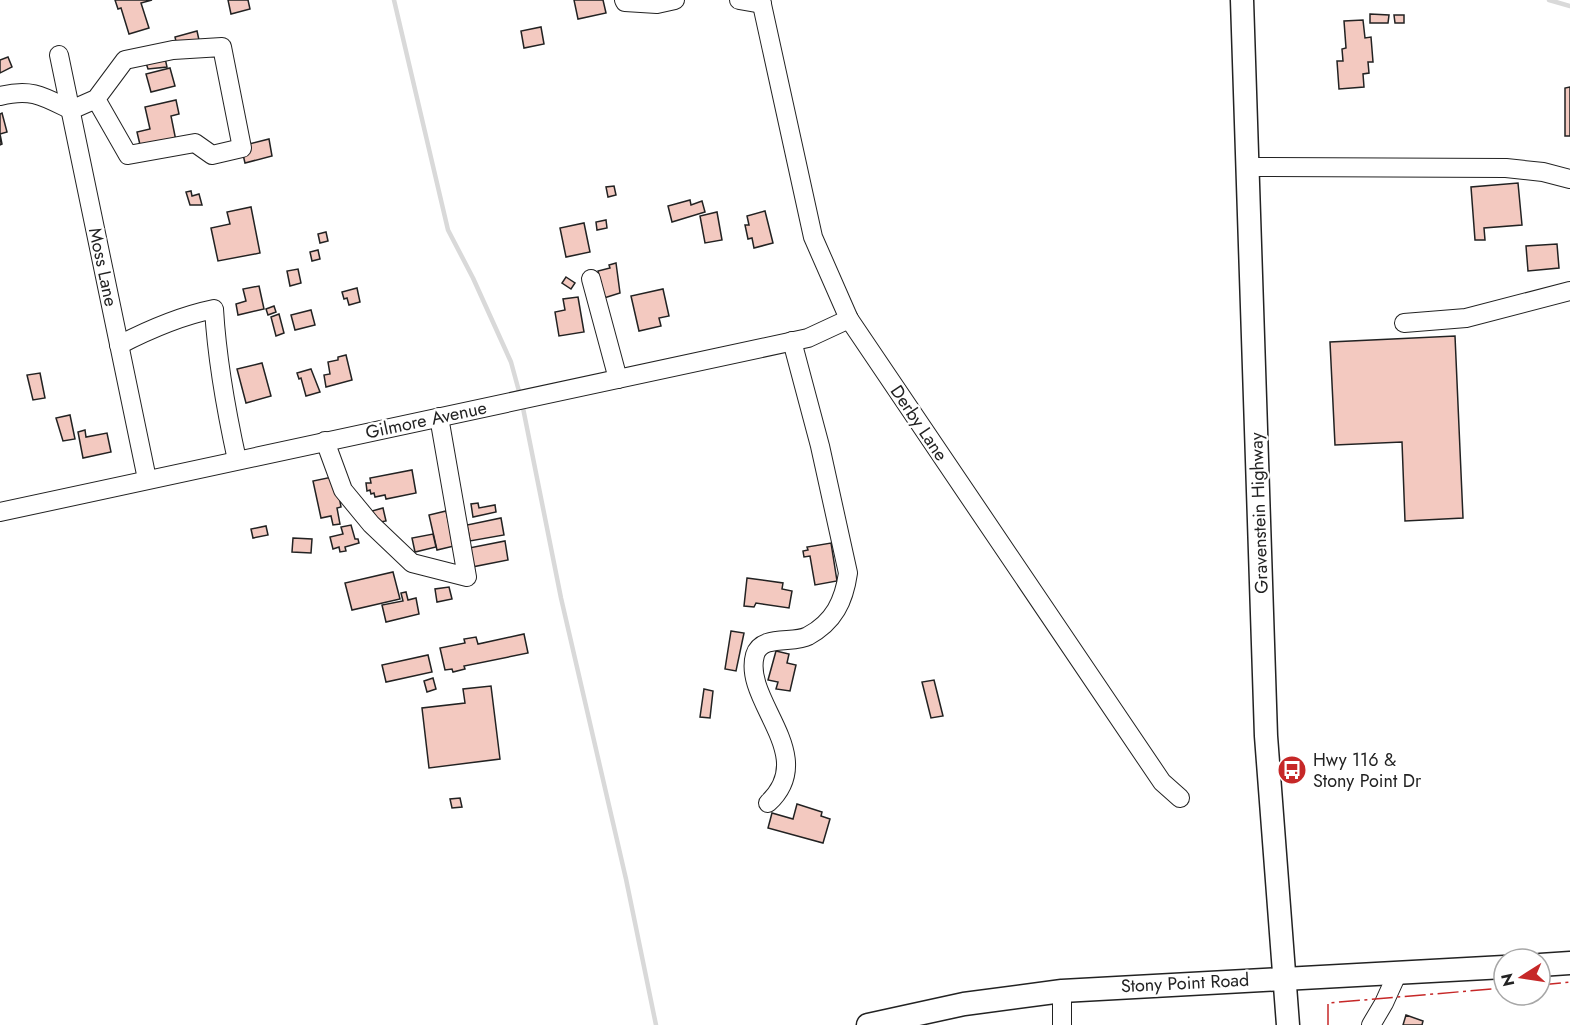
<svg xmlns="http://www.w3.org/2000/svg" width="1570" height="1025" font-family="Jost,sans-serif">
<rect width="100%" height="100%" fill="#fff"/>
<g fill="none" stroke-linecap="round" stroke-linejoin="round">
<g stroke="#d9d9d9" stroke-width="4.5">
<path d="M 394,0 L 448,230 L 473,278 L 511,362 L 520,395"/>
<path d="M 1549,0 L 1570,6"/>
<path d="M 522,403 L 561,598 L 626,879 L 656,1025"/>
</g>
</g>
<g fill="#f3c9c0" stroke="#222" stroke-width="1.5">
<path d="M 115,0 L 152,0 L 141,3 L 149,28 L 129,34 L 121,8 L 118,9 Z"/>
<path d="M 228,0 L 248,0 L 250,9 L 231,14 Z"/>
<path d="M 574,0 L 603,0 L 606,13 L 578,19 Z"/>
<path d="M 1370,14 L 1389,15 L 1388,23 L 1370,23 Z"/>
<path d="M 1394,15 L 1404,15 L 1404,23 L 1395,23 Z"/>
<path d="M 1363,20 L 1365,38 L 1371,37 L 1373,62 L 1368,62 L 1369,73 L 1363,74 L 1364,87 L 1339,89 L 1337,61 L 1343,61 L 1342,49 L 1346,48 L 1344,21 Z"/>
<path d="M 541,27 L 544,44 L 524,48 L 521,31 Z"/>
<path d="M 197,31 L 199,40 L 177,46 L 175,37 Z"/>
<path d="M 8,57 L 12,67 L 0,73 L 0,60 Z"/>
<path d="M 165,58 L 167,67 L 148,69 L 146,63 Z"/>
<path d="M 170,68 L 175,86 L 151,92 L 146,74 Z"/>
<path d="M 1570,87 L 1570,136 L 1565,136 L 1565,88 Z"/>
<path d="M 176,100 L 179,114 L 171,116 L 176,141 L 141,149 L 137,132 L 150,129 L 145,107 Z"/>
<path d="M 2,113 L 7,132 L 0,134 L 2,144 L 0,145 L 0,114 Z"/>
<path d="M 269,139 L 272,156 L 245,163 L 241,146 Z"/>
<path d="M 1518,183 L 1522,225 L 1484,228 L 1485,240 L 1475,240 L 1471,187 Z"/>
<path d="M 614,186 L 616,195 L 608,197 L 606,187 Z"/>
<path d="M 191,191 L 192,196 L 199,194 L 202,205 L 190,205 L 186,192 Z"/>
<path d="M 690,200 L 691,205 L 702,201 L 705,212 L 672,222 L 668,206 Z"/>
<path d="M 251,207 L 260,253 L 218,261 L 211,228 L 230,224 L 227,212 Z"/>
<path d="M 765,211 L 773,243 L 754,248 L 752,238 L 748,239 L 745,225 L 749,225 L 747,216 Z"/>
<path d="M 717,212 L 722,240 L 705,243 L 700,216 Z"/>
<path d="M 606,220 L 607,228 L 597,230 L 596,222 Z"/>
<path d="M 584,223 L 590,252 L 566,257 L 560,228 Z"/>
<path d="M 326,232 L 328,241 L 320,243 L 318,234 Z"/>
<path d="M 1557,244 L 1559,268 L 1528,271 L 1526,246 Z"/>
<path d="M 318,250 L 320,259 L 312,261 L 310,252 Z"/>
<path d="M 616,263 L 620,293 L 604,298 L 598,271 L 610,268 L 609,265 Z"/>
<path d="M 298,269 L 301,283 L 290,286 L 287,271 Z"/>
<path d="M 566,277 L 575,283 L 571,289 L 562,283 Z"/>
<path d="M 259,286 L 264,309 L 238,315 L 236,304 L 246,301 L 243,289 Z"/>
<path d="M 357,288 L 360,302 L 349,305 L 347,298 L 344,299 L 342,292 Z"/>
<path d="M 663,289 L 669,316 L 659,318 L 661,326 L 639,331 L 631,296 Z"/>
<path d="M 578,297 L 584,332 L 559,336 L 555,312 L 565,310 L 563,299 Z"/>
<path d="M 274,306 L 276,312 L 268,315 L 266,309 Z"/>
<path d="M 311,310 L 315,325 L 295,330 L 291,315 Z"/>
<path d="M 279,314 L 284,333 L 276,336 L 271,317 Z"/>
<path d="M 1455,336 L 1463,518 L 1405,521 L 1402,442 L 1335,445 L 1330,342 Z"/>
<path d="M 346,355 L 352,380 L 326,387 L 324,375 L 330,374 L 328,362 L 338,360 L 338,357 Z"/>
<path d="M 262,363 L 271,396 L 246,403 L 237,369 Z"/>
<path d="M 311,369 L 320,392 L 306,396 L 301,378 L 299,379 L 297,373 Z"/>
<path d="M 40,373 L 45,398 L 33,400 L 27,375 Z"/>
<path d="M 70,415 L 75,439 L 63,441 L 56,418 Z"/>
<path d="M 85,430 L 86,437 L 107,433 L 111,452 L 83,458 L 78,432 Z"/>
<path d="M 412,470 L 416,493 L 386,499 L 385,495 L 375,497 L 374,493 L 371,494 L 370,490 L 367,491 L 366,483 L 371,483 L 370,478 Z"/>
<path d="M 332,477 L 338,490 L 341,507 L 337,508 L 340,524 L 333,525 L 331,516 L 321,518 L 313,481 Z"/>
<path d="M 478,503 L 479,508 L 495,505 L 496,512 L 473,517 L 471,504 Z"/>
<path d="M 383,508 L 386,521 L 375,523 L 372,511 Z"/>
<path d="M 446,511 L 454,546 L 437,550 L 429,515 Z"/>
<path d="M 501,518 L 504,535 L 470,541 L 467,525 Z"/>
<path d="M 351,525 L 355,539 L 358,539 L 359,543 L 345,547 L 346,551 L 340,552 L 339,547 L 333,549 L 330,537 L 343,534 L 341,527 Z"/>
<path d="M 266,526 L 268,535 L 253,538 L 251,529 Z"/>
<path d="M 433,534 L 436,547 L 415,552 L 412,538 Z"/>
<path d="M 293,538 L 312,539 L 311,553 L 292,552 Z"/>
<path d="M 505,541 L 508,560 L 472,567 L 469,548 Z"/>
<path d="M 831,543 L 837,581 L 815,585 L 810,556 L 804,557 L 803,551 L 808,550 L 807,547 Z"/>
<path d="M 393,572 L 400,599 L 352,610 L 345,583 Z"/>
<path d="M 747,578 L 783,583 L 782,589 L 792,591 L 789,608 L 756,603 L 754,607 L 744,606 Z"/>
<path d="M 449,587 L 452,599 L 437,602 L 435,589 Z"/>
<path d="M 406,592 L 408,600 L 416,598 L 419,614 L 386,622 L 382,605 L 403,601 L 401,593 Z"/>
<path d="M 731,631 L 744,633 L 736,671 L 725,669 Z"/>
<path d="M 524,634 L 528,653 L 464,666 L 465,669 L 453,672 L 452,669 L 445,670 L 440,648 L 465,643 L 464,639 L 476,637 L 478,644 Z"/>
<path d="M 776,651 L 789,654 L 787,663 L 796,665 L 790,691 L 776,689 L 778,682 L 768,680 Z"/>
<path d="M 428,655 L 432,672 L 386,682 L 382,665 Z"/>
<path d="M 433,678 L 436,689 L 427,692 L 424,681 Z"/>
<path d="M 934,680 L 943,716 L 931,718 L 922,682 Z"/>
<path d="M 491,686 L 500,759 L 429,768 L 422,708 L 465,703 L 463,689 Z"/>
<path d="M 704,689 L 713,691 L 710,718 L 700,717 Z"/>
<path d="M 460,798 L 462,807 L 452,808 L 450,799 Z"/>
<path d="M 797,804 L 822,812 L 821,816 L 830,819 L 823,843 L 768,828 L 772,813 L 793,819 Z"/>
<path d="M 1406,1015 L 1423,1021 L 1422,1025 L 1403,1025 Z"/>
</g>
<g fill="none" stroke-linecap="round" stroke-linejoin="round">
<g stroke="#222" stroke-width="20">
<g id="minor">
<path d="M 624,0 L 625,2 L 657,4 L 675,0"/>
<path d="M 739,0 L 762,4"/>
<path d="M 761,0 L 813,237 L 849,319 L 1162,782 L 1180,798"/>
<path d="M 59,55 L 147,479"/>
<path d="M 0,96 C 31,88 43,96 71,110 L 96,99 L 128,155 L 195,143 L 212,155 L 242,148 L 222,47 L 173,50 L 125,60 L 96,99"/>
<path d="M 1249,167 L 1506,168 L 1543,172 L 1570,179"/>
<path d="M 591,279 L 618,379"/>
<path d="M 1404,323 L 1466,318 L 1570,291"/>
<path d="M 119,345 C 150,329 180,316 214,309 C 217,360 226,410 237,460"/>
<path d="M 325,441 L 343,490 L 371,524 L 412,563 L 467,577 L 439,417"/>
<path d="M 0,512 L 808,338 L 849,319"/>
<path d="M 768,803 C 820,755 742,701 755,655 C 761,634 794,644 808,636 C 834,622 844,601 848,573 L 820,446 L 792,341"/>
<path d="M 1062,991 L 1062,1025"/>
<path d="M 1371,1025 L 1384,1003 L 1398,972"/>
</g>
</g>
<g stroke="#222" stroke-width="25">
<g id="major">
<path d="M 1242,0 L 1266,736 L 1288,1025"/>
<path d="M 1540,965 L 1570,963"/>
<path d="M 868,1025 L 964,1004 L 1062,991 L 1504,967"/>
</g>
</g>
<use href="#minor" stroke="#fff" stroke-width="18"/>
<use href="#major" stroke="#fff" stroke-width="22"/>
<g stroke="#c62828" stroke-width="1.5" stroke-dasharray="21 4.5 3 4.5" stroke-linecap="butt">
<path d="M 1540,985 L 1570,982"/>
<path d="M 1328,1025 L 1328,1003 L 1504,988"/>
</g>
</g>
<defs>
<g id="bus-disc" transform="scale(1.5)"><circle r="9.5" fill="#c62828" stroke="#fff"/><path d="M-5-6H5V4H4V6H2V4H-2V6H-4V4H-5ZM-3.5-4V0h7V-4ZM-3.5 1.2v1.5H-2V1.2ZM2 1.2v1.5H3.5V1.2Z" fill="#fff"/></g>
</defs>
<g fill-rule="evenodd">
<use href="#bus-disc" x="1292" y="770"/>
</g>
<g text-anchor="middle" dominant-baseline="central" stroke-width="4.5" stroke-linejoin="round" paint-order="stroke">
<g font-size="18" fill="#222" stroke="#fff">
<text transform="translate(103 267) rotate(78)">Moss Lane</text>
<text transform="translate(426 420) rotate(-12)">Gilmore Avenue</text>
<text transform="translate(919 423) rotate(56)">Derby Lane</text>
<text transform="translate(1259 513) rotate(-92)">Gravenstein Highway</text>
<text transform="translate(1185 983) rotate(-3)">Stony Point Road</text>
</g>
<g font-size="18" fill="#222" stroke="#fff" text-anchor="start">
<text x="1313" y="760">Hwy 116 &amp;<tspan x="1313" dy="21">Stony Point Dr</tspan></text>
</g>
</g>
<g transform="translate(1522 977) rotate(258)"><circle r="28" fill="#ffffff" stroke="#a7a7a7" stroke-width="1.5"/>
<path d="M0-4.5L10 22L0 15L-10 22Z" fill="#c62828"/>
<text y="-9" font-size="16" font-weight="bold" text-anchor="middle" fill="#222222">N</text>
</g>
</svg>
